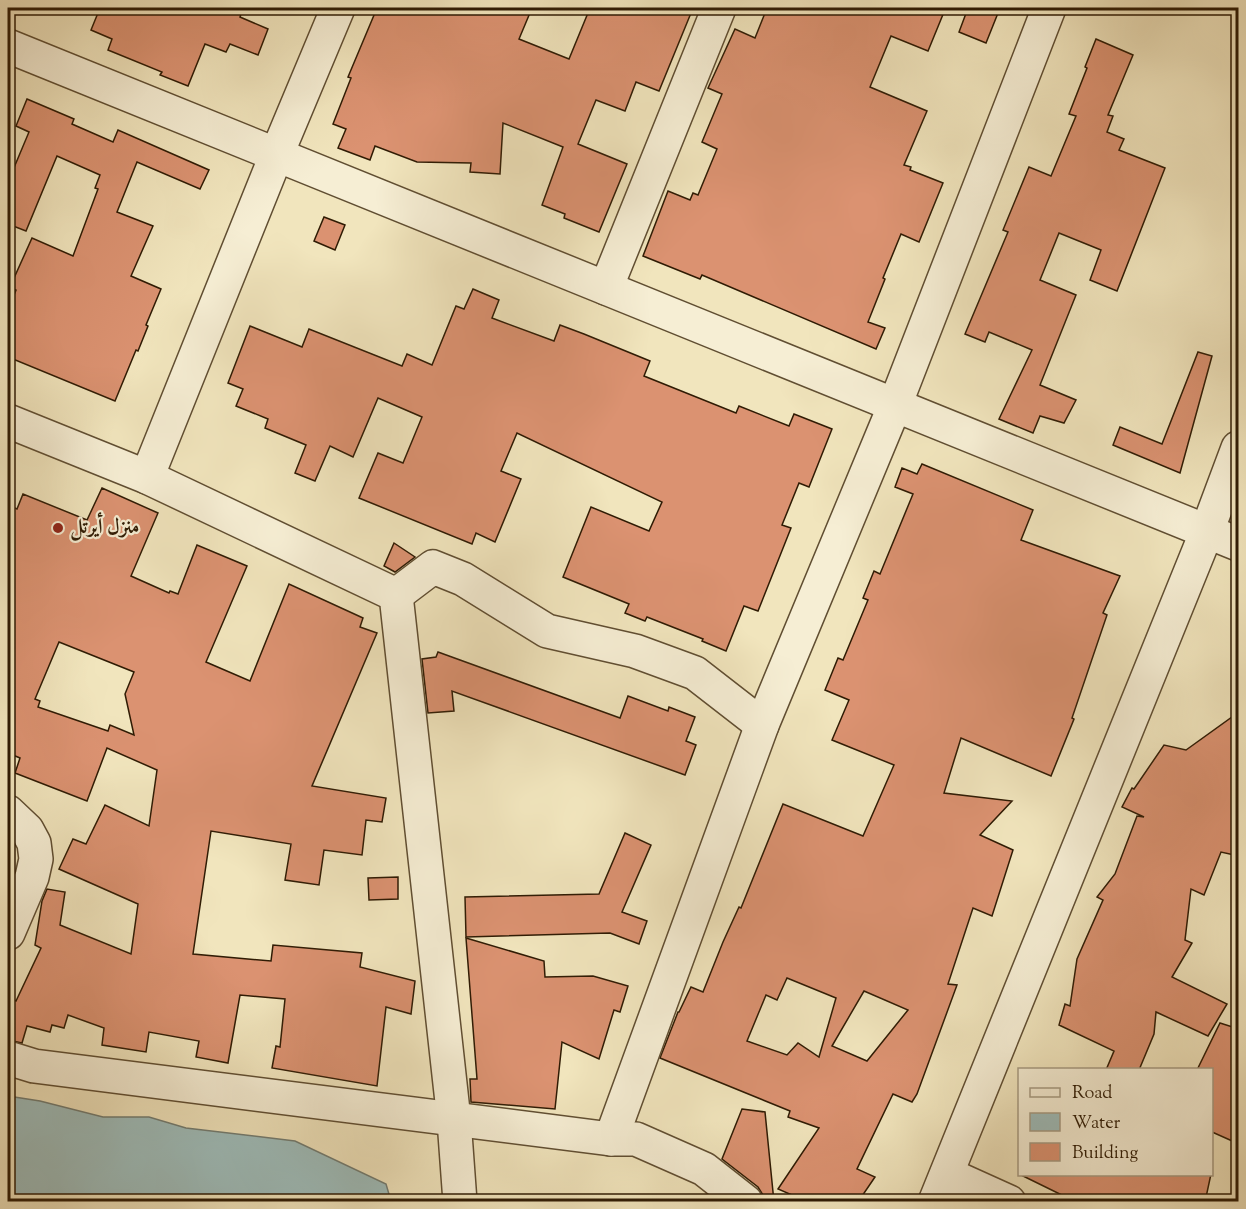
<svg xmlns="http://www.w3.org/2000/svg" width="1246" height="1209" font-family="'Sorts Mill Goudy',Amiri,serif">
<rect width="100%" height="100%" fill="#f1e5bd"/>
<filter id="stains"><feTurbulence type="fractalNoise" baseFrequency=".00333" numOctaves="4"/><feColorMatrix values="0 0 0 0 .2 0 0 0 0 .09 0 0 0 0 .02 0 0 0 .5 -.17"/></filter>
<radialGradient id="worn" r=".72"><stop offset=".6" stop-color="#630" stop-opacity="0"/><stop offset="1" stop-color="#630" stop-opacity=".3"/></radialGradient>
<path fill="#9ebdbb" stroke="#727c72" stroke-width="1.5" d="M 8,1096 L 40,1101 L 103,1117 L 149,1117 L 186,1128 L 295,1141 L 386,1184 L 391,1201 L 8,1201 Z"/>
<g fill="#db9271" stroke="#2f1b04" stroke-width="1.5" fill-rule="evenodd">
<path d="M 100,8 L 224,8 L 241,14 L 240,17 L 268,29 L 258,55 L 230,44 L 226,52 L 205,44 L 188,86 L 160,75 L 162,72 L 108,50 L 112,39 L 91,30 Z"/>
<path d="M 377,8 L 532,8 L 519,39 L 569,59 L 590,8 L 676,8 L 691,13 L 659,91 L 636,82 L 625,111 L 596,100 L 578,144 L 627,164 L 599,232 L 564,218 L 565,214 L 542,205 L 563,147 L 503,123 L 500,174 L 470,172 L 471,163 L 417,162 L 375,146 L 370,160 L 338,148 L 346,129 L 333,124 L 351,78 L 348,77 Z"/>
<path d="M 767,8 L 932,8 L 944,12 L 928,51 L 891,36 L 870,87 L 927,111 L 904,165 L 911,167 L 910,170 L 943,183 L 919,242 L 901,234 L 883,278 L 885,279 L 868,322 L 885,328 L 876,349 L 702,275 L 700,279 L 643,256 L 668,191 L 690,200 L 693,193 L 698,195 L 717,149 L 702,142 L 722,94 L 708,88 L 735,29 L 755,38 Z"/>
<path d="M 968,8 L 1000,8 L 986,43 L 959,32 Z"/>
<path d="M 1096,39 L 1133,55 L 1108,115 L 1113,116 L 1107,132 L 1124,139 L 1119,150 L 1165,168 L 1117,291 L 1090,280 L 1101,250 L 1059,233 L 1040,280 L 1076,295 L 1040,385 L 1076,400 L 1064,423 L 1040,416 L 1033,433 L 999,419 L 1032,350 L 989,332 L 985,342 L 965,334 L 1008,232 L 1003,230 L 1029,167 L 1051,176 L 1076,116 L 1069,114 L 1087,68 L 1085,67 Z"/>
<path d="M 27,99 L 74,119 L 72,124 L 113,142 L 118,130 L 209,170 L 200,189 L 137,162 L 117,212 L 153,226 L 131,276 L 161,289 L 146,325 L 148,326 L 138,351 L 136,350 L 115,401 L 8,357 L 8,310 L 16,290 L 10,287 L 32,238 L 73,256 L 98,189 L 95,188 L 100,175 L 57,156 L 26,231 L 8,224 L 8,182 L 29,132 L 16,126 Z"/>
<path d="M 324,217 L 345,225 L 335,250 L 314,241 Z"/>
<path d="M 473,289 L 499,300 L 492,318 L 554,341 L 560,325 L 584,334 L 650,361 L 644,376 L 736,413 L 739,406 L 789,426 L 794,414 L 832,429 L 809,487 L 799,483 L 782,525 L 791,528 L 758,611 L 744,606 L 726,651 L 702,641 L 703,639 L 647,617 L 645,621 L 625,613 L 629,604 L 563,577 L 591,507 L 649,531 L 662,502 L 517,433 L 501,471 L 521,479 L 495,542 L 476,533 L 472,544 L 359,498 L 378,453 L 403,463 L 422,417 L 378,398 L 353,457 L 330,446 L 315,481 L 295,473 L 306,445 L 265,428 L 268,419 L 236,406 L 243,389 L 228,383 L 250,326 L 302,347 L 309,329 L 402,366 L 407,354 L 432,365 L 456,306 L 464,309 Z"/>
<path d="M 1198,352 L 1212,356 L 1180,473 L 1113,445 L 1120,427 L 1162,444 Z"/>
<path d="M 922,464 L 1033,510 L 1021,540 L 1120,576 L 1103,613 L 1107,615 L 1072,718 L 1074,719 L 1051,776 L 961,738 L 944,793 L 1012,801 L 980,835 L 1013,850 L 992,916 L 973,908 L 948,984 L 957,985 L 917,1094 L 912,1102 L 893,1094 L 857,1169 L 875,1177 L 858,1202 L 808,1202 L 778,1189 L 819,1128 L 788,1117 L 790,1111 L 660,1058 L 678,1012 L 679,1012 L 691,987 L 703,992 L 723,942 L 739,907 L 741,908 L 783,804 L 863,836 L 894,765 L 832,740 L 849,700 L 825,690 L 838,658 L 843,660 L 868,600 L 863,598 L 874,571 L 880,574 L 913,494 L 895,487 L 902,468 L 917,474 ZM 787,978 L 836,998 L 819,1057 L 798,1043 L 787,1055 L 747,1041 L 766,995 L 777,1000 ZM 864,991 L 908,1010 L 867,1061 L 832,1046 Z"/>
<path d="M 102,488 L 158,513 L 131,576 L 169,593 L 170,591 L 178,594 L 197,545 L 247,566 L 206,662 L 250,681 L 289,584 L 363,618 L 360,627 L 377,633 L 312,786 L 386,798 L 382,822 L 366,820 L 362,855 L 324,850 L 319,885 L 285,880 L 291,844 L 211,831 L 193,954 L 271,961 L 273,945 L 362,953 L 360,967 L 415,981 L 411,1014 L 386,1007 L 377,1086 L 272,1068 L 276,1046 L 280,1047 L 285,999 L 240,995 L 228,1063 L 196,1057 L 199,1041 L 149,1032 L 146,1052 L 102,1045 L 104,1028 L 68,1015 L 64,1028 L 52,1025 L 50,1032 L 27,1026 L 22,1043 L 8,1040 L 8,997 L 16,1001 L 41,948 L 35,945 L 42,901 L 47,889 L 65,892 L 60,925 L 131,954 L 138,904 L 59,869 L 73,839 L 86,844 L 105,805 L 149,826 L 157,770 L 107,748 L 87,801 L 15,773 L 20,758 L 8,753 L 8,505 L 17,509 L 23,494 L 87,520 ZM 59,642 L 134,672 L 125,694 L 134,735 L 110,725 L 108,731 L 38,707 L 40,701 L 35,699 Z"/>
<path d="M 394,543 L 415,557 L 395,572 L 384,566 Z"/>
<path d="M 438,652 L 620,718 L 628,696 L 668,711 L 669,707 L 695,717 L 686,741 L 696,745 L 685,775 L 452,691 L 454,711 L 428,713 L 422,659 L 436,657 Z"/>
<path d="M 1239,712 L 1239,856 L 1221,852 L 1204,895 L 1191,889 L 1185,940 L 1192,943 L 1172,977 L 1227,1004 L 1208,1036 L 1156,1012 L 1154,1034 L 1139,1070 L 1106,1070 L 1114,1051 L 1059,1025 L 1065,1004 L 1070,1006 L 1077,959 L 1103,900 L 1097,897 L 1115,874 L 1137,816 L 1144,817 L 1122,807 L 1132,788 L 1134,789 L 1164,745 L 1186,750 Z"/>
<path d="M 625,833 L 651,845 L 622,912 L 647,921 L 639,944 L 610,933 L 466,937 L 465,897 L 599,894 Z"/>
<path d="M 398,877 L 398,899 L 369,900 L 368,878 Z"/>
<path d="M 466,938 L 544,961 L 545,977 L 593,976 L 628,986 L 620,1012 L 614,1010 L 599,1059 L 562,1042 L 555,1109 L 471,1102 L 470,1079 L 477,1079 Z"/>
<path d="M 1220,1023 L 1239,1029 L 1239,1144 L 1212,1132 L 1212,1070 L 1197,1070 Z"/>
<path d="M 742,1109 L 765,1112 L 774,1202 L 764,1202 L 763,1195 L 758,1187 L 722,1159 Z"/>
<path d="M 1019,1174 L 1211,1174 L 1205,1202 L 1076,1202 Z"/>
</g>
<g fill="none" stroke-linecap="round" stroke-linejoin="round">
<g stroke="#604e32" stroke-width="36">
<g id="minor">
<path d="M 8,46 L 1238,544"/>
<path d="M 606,288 L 719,8"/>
<path d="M 8,421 L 147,477 L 396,595 L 454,1120 L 460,1202"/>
<path d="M 147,477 L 276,156 L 338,8"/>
<path d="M 396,595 L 433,567 L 463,579 L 547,631 L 635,651 L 695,673 L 762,725"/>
<path d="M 8,812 L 27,830 L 34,843 L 36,859 L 32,877 L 8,933"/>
<path d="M 8,1058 L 34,1066 L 611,1139 L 636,1139 L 704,1169 L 746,1202"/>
<path d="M 611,1139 L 762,725 L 895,405 L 1049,8"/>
<path d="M 947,1174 L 1009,1202"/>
<path d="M 935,1202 L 1207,531 L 1238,448"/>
</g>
</g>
<use href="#minor" stroke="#f6eed4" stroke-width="33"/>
</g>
<circle fill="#8f2418" stroke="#f6eed4" stroke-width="2" cx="58" cy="528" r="6"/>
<g text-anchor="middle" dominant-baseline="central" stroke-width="4.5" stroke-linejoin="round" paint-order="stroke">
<g font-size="21" font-weight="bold" fill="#2f1b04" stroke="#f6eed4" text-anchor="start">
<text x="70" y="528">منزل أيرتل</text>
</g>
</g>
<rect width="1246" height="1209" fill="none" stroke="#f1e5bd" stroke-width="30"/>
<rect x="9" y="9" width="1228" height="1191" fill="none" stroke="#2f1b04" stroke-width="3"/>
<rect x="15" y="15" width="1216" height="1179" fill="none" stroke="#2f1b04" stroke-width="1.5"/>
<rect x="1018" y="1068" width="195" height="108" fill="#f6eed4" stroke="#a69a81" stroke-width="1.5"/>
<rect x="1030" y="1088" width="30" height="9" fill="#f6eed4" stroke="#a69a81" stroke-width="1.5"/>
<text x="1072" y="1098" font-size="18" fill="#2f1b04">Road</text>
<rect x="1030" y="1113" width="30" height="18" fill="#9ebdbb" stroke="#a69a81" stroke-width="1.5"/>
<text x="1072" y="1128" font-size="18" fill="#2f1b04">Water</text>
<rect x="1030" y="1143" width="30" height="18" fill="#db9271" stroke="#a69a81" stroke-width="1.5"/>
<text x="1072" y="1158" font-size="18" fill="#2f1b04">Building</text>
<rect width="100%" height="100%" filter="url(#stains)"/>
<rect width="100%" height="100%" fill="url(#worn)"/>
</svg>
